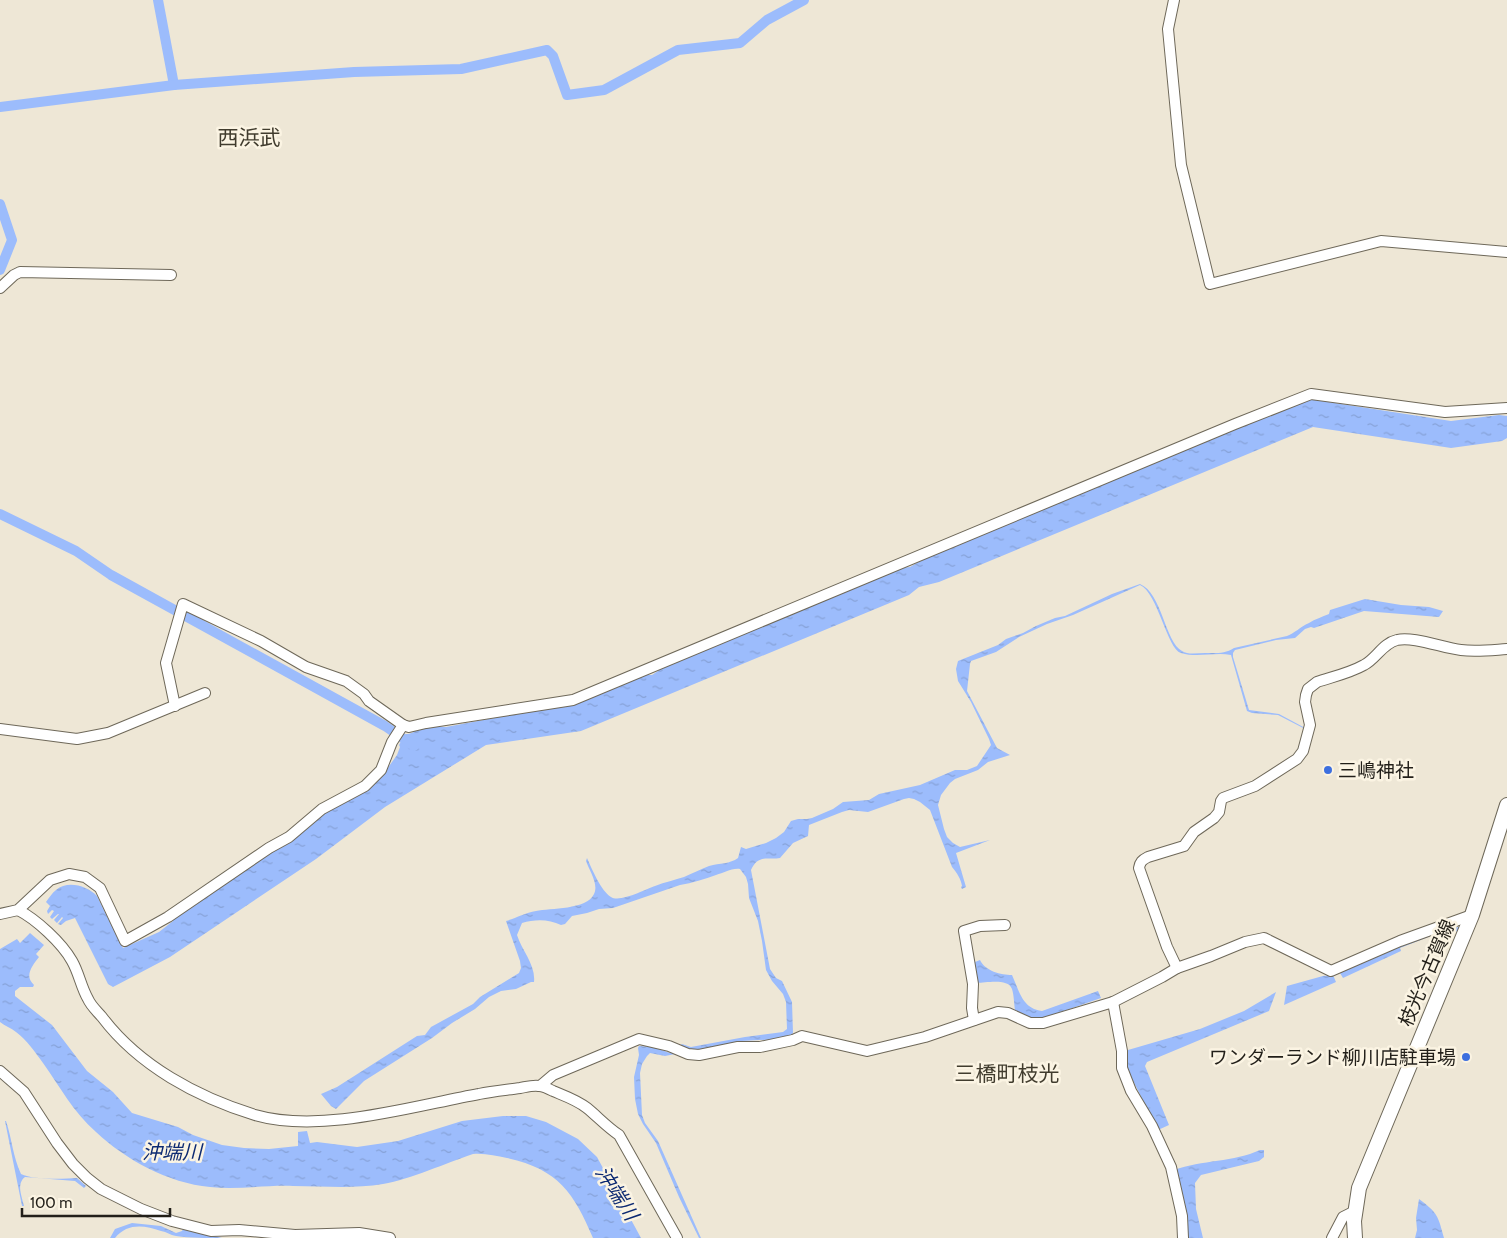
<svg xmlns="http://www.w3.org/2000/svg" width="1507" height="1238" font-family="Cabin,'Noto Sans JP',sans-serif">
<defs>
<pattern id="water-ripples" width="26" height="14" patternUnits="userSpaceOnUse" patternTransform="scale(1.25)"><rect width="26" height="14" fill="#9cbcfc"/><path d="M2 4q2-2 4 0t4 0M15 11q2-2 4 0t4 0" fill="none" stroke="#86a1d7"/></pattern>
</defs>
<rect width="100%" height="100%" fill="#eee7d6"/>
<g fill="url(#water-ripples)">
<path d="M 1309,399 L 1451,421 L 1499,415 L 1507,416 L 1507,438 L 1502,441 L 1451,448 L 1313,427 L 939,582 L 919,587 L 909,595 L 581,731 L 486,745 L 385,807 L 316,859 L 170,957 L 113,987 L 108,984 L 75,918 L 66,921 L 61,925 L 58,924 L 63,918 L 62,917 L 57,923 L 54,920 L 59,914 L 58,914 L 52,919 L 50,917 L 54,911 L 52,910 L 48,914 L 47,911 L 50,906 L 46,902 C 49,898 52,893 56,890 C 68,880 87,886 97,896 L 123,948 L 159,932 L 173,921 L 172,919 L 264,855 L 286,845 L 312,825 L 322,813 L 360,795 L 382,776 L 397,755 L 400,747 L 399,745 L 406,734 C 411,734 413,732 417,730 C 426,726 437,726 446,727 L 499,717 L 644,675 L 652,675 L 661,669 L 835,595 L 842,594 L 843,592 L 900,568 L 910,567 L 929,556 Z"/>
<path d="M 1140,584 C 1162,593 1165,642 1182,651 C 1188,655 1197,653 1205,653 C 1216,653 1225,654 1234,648 L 1287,636 C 1295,633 1300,627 1309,623 C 1315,619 1322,617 1329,614 L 1330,610 L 1365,599 L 1401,605 L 1429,607 L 1443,611 L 1439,617 L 1364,611 L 1314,628 L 1311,627 L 1305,629 L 1295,638 L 1276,640 L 1235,650 L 1233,653 L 1233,657 L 1249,710 L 1279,714 L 1307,729 L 1307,730 L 1278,715 L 1252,713 L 1247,711 L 1231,655 C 1215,652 1197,658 1181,653 C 1167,649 1158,593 1140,585 L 1073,615 L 1047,624 L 1019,637 L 996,652 L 971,661 L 970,664 L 967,691 L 997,748 L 1010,755 L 988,762 L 978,770 L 955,779 L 950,783 L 941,795 L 938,805 L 944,829 L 947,837 L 953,843 L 960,847 L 990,840 L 956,853 L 966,887 L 962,889 L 961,887 L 962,886 C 961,879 957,873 952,867 L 930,810 L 920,802 L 914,799 L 909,798 L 904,799 L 868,812 L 849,810 L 842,812 L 809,825 L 808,836 L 793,843 L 780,858 C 768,860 758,854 751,870 L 770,969 L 776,978 L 782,981 L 792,1002 L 793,1033 L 791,1035 L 781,1039 L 742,1041 L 665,1056 L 650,1053 L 647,1056 L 642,1064 L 640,1073 L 642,1115 L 645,1123 L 658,1141 L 701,1238 L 699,1238 L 679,1197 L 656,1143 L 643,1124 L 638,1114 L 635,1099 L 634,1077 L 639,1055 L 638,1048 L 639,1046 L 653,1047 L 670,1053 L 682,1044 L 691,1047 L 745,1037 L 783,1032 L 787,1029 L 786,1002 L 783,994 L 772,981 L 766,970 L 762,941 L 758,921 L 749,898 L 748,884 L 746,877 L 740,869 C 731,868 724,873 716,875 C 705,879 692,883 680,885 L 613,908 L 599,909 L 587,913 L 572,916 L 565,924 L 561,925 C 549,919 535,919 522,923 L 517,935 C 522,951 536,965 534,982 L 531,982 L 516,989 L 501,991 L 489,997 L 475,1009 L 452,1023 L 432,1038 L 364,1081 L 336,1109 L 331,1106 L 321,1094 L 337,1087 L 417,1036 L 425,1035 L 431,1027 L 473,1004 L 480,997 L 519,973 L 521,968 L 520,961 L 506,921 C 516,918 525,913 536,911 C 550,908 587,910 594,894 C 599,884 589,870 586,861 L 587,858 C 592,869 601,891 611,897 C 620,903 646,889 655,886 C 665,882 675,880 684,877 C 693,873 701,869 709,866 C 720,863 730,864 738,858 L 741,847 L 746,849 L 766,843 L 776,838 L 784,832 L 791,821 L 798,819 L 807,819 L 812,818 L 833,809 L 843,802 L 869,800 L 879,794 L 920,785 L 955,770 L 967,770 L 977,766 L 991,745 L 989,739 L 971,702 L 958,681 L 956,669 L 958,661 L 998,645 L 1006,639 L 1023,633 L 1036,626 L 1055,618 L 1065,616 L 1112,594 Z"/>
<path d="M 1460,927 L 1459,933 L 1456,931 L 1436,934 L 1400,948 L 1401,951 L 1343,978 L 1340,973 L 1373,956 L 1435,930 Z"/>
<path d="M 30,933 L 44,945 L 36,954 L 39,957 C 32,966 24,976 34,985 L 33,987 L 20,987 L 15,991 L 15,996 L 52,1025 L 87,1071 L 113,1092 L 132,1113 L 178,1127 L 193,1135 L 222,1145 L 244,1148 L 269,1149 L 298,1146 L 298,1132 L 307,1131 L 310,1143 L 317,1142 L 357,1147 L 398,1141 L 462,1121 L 503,1116 L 526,1116 L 546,1122 L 578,1139 L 597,1157 L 641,1238 L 593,1238 C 574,1193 558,1169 507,1158 C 496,1156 485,1153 473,1154 C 446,1163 411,1179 383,1184 C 353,1189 323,1186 293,1186 C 265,1185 237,1190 210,1187 C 168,1183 126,1160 96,1132 C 74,1113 60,1087 43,1063 C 35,1052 27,1040 16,1032 C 11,1028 5,1026 0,1022 L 0,949 L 17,939 L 20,943 Z"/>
<path d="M 980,960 C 985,971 1001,975 1012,975 C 1019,990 1022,1009 1042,1011 L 1098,991 L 1101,998 L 1044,1018 L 1032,1018 L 1015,1010 C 1014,1004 1014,995 1012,989 C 1008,978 986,983 977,983 L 975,962 Z"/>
<path d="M 1333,975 L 1336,982 L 1284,1005 L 1287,986 L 1323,976 Z"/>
<path d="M 1276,992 L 1269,1011 L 1147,1062 L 1145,1066 L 1169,1125 L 1158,1130 L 1125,1065 L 1128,1050 L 1200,1029 L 1244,1011 Z"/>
<path d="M 5,1121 L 6,1121 C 12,1139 13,1157 21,1174 C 33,1180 63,1179 77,1178 L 86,1186 L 84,1188 L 75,1181 L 25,1177 C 16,1184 22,1196 24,1206 L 22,1206 Z"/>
<path d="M 1260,1150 L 1264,1150 L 1264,1157 L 1259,1161 L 1201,1175 L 1195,1183 L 1196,1209 L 1203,1238 L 1188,1238 L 1188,1218 L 1174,1170 C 1202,1160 1234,1162 1260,1150 Z"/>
<path d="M 1419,1199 C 1438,1213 1438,1216 1444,1238 L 1415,1238 L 1417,1230 L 1416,1218 Z"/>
<path d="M 132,1223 L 161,1226 L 176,1233 L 182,1231 L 183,1229 L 186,1229 L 222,1238 C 207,1238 190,1238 176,1236 C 170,1235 167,1232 161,1231 C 144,1225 127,1223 115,1238 L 110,1238 L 115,1229 Z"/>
</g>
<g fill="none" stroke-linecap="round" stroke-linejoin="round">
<g stroke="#9cbcfc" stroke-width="10">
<path d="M 158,0 L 174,85"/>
<path d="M 0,107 L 174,85 L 354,72 L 461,69 L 547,50 L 553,56 L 567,95 L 604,90 L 678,50 L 740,43 L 767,20 L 804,0"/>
<path d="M 0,204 L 12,240 L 0,270"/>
<path d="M 0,514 L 76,551 L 111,575 L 385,726 L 414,746"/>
</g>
<g stroke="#6e6859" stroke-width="12">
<g id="minor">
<path d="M 1174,0 L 1168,29 L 1181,165 L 1210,284 L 1381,241 L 1507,252"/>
<path d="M 0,288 L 14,275 L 20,272 L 171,275"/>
<path d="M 175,706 L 166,663 L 183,604 L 261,641 L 306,667 L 346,681 L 364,694 L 369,701 L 403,725 L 409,727 L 426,723 L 573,700 L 1235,424 L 1311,394 L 1445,412 L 1507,408"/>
<path d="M 0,729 L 77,739 L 108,733 L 205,693"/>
<path d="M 18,910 C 36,919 62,943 72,961 C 79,973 81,987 88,999 C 91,1006 97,1011 102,1017 C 139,1066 197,1097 255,1115 C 321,1134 413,1106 479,1094 C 493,1091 506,1090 520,1088 C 526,1087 533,1085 539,1086 C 543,1086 549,1089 553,1091 C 565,1096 577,1100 587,1108 C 598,1117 607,1127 619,1135 L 677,1238"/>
<path d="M 0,914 L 18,910 L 50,880 L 69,874 L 85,877 L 100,888 L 125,941 L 168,917 L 269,848 L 289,837 L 322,809 L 365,786 L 381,770 L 392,742 L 403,725"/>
<path d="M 1177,968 L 1167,947 L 1139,868 C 1140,862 1142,860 1148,857 L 1184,846 L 1194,832 L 1214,818 L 1219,812 L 1221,801 L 1223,798 L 1255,786 L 1297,759 L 1303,751 L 1310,725 L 1305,702 L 1306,695 L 1308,689 L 1317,682 C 1332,677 1350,673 1364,665 C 1376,659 1383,643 1397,640 C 1413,636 1443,648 1461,650 C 1476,652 1492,650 1507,649"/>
<path d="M 1113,1002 L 1122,1051 L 1122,1068 L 1131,1091 L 1152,1126 L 1171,1167 L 1182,1216 L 1183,1238"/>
<path d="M 974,1020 L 972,1008 L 973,984 L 964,931 L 980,926 L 1005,925"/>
<path d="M 0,1071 L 24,1092 L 57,1143 L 73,1164 L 87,1178 L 101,1189 L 141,1209 L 172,1221 L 211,1231 L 239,1230 L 295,1235 L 359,1233 L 390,1238"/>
<path d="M 540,1086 L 553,1075 L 639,1039 L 669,1046 L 688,1054 L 699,1055 L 738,1047 L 760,1047 L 793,1040 L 802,1036 L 867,1051 L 925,1037 L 998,1012 L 1008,1013 L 1030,1023 L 1043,1023 L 1113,1002 L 1162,977 L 1177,968 L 1211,956 L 1245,942 L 1264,938 L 1331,971 L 1400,941 L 1472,915"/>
<path d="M 1332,1238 L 1343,1217 L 1355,1211"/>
</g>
</g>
<g stroke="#6e6859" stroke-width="16">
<path id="major" d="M 1355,1238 L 1354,1221 L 1359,1188 L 1472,915 L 1507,805"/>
</g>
<use href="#minor" stroke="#fff" stroke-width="10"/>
<use href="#major" stroke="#fff" stroke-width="14"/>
</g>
<g fill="#3d6fdf" stroke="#fbf4e3" stroke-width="2">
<circle cx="1328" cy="770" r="5"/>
<circle cx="1466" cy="1057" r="5"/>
</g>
<g text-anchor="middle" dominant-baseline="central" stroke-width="5" stroke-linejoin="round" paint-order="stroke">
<g font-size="19" fill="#221f19" stroke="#fbf4e3" text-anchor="start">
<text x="1338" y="770">三嶋神社</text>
<text x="1456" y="1057" text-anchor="end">ワンダーランド柳川店駐車場</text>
</g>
<g font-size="19" fill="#221f19" stroke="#fbf4e3">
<text transform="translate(1427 973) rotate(-67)">枝光今古賀線</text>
</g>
<g font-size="20" font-style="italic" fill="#0d2a72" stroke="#fbf4e3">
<text x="172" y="1152">沖端川</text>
<text transform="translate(617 1193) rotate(57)">沖端川</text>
</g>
<g font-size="21" fill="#413c2e" stroke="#fbf4e3">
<text x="249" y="137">西浜武</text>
<text x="1007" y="1073">三橋町枝光</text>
</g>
</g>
<path d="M22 1208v8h148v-8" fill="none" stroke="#221f19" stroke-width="2.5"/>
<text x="30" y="1208" font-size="15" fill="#221f19" stroke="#fbf4e3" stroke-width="4" paint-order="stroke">100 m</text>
</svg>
